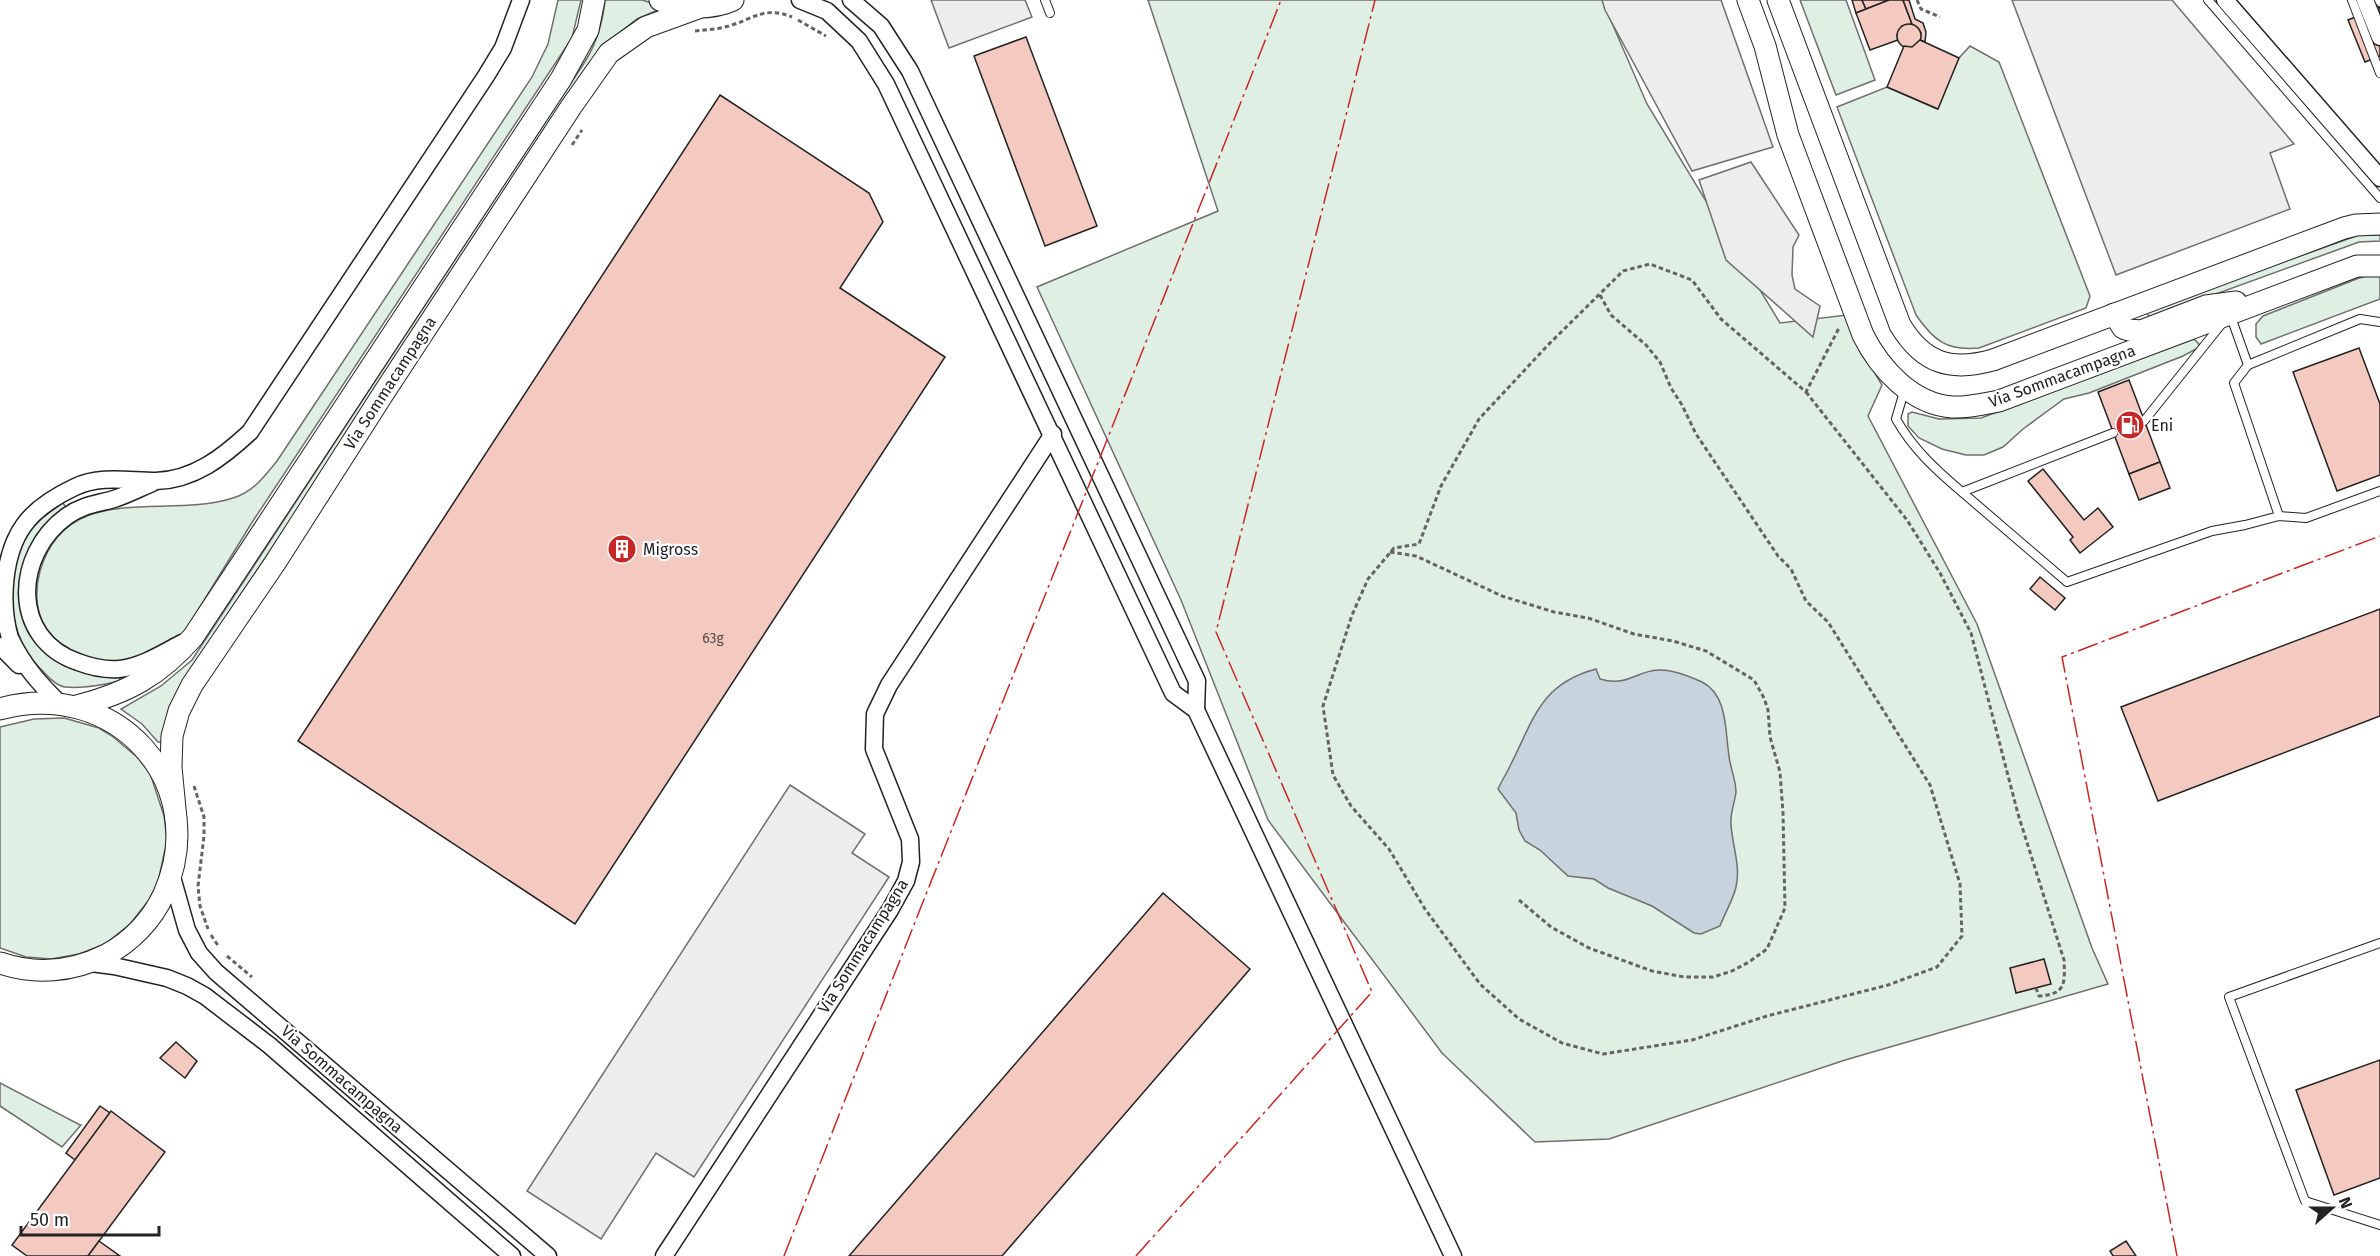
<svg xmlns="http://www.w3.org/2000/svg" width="2380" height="1256" font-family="'Fira Sans',sans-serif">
<rect width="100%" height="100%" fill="#fff"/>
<g fill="#e0efe3" stroke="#6f6f6f" stroke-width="1.5">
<path d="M 558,0 L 581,0 L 572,38 L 251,524 L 187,628 C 183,632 179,638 175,641 C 162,650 120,664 106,662 C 98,661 90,661 83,659 C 74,657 55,644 50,636 C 36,617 34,593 40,571 C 67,479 165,520 233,498 C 253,492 264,477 277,461 L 532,77 L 548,44 Z"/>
<path d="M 605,0 L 642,0 L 656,4 L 658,10 L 637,19 L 613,38 L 211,639 L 162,742 L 158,742 L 142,724 L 121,709 L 161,686 L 192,660 L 586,60 C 598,40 603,22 605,0 Z"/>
<path d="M 1148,0 L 1602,0 L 1647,104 L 1780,323 L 1847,315 L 1857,343 L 1882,385 L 1868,416 L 1977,624 L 2092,948 L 2108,984 L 1845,1060 L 1609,1139 L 1535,1142 L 1442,1053 L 1268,820 L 1181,600 L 1037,287 L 1218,211 Z"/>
<path d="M 1800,0 L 1846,0 L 1875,80 L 1836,95 Z"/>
<path d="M 1970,46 L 1999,62 L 2090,296 L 2086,308 L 1979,348 C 1947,351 1934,341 1916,315 L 1837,107 L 1887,87 L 1937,109 L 1959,58 Z"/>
<path d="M 2359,235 L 2380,235 L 2380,241 L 2359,242 L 2150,318 L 2146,311 Z"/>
<path d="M 2372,275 L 2380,276 L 2380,299 L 2261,344 L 2256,337 L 2256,324 L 2263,316 L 2359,278 Z"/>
<path d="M 2194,339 L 2199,344 L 2198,348 L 2183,356 L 2089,393 L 2064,399 L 2023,429 L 2003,447 L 1984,455 L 1966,455 L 1942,449 L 1919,438 L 1908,426 L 1908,414 L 1912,412 L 1939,419 L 1981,418 Z"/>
<path d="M 63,503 L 67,509 L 26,560 L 45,651 C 73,671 87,672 120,677 L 120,681 C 103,685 83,689 65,687 C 55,686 44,672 37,665 C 3,628 2,559 38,522 C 45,515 54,509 63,503 Z"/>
<path d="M 64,718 L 99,728 L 112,736 L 137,757 L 150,773 L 164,816 L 167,840 L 158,882 L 149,900 L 130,924 L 105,944 L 79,954 L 51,959 L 26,957 L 0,948 L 0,727 L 34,719 Z"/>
<path d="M 0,1083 L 80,1125 L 81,1125 L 62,1147 L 0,1106 Z"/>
</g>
<g fill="#ededed" stroke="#6f6f6f" stroke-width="1.5">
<path d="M 931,0 L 1025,0 L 1032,17 L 949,48 Z"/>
<path d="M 1602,0 L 1721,0 L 1773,147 L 1692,171 L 1605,10 Z"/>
<path d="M 2012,0 L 2172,0 L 2294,144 L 2270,153 L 2290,209 L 2116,275 Z"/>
<path d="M 1751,162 L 1799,235 L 1793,247 L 1792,275 L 1795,289 L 1820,306 L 1813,337 L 1726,260 L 1699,180 Z"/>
<path d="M 790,785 L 865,834 L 852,853 L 889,877 L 694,1177 L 656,1153 L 601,1239 L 527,1191 Z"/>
</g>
<path fill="#c7d3dd" stroke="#6f6f6f" stroke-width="1.5" d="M 1596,669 L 1600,679 C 1628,687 1636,671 1658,670 C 1672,669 1689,676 1702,682 C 1728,695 1725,731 1729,756 C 1730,767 1736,780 1736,792 C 1735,802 1730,813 1731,824 C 1732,845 1741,866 1736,887 C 1733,900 1725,913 1720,926 L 1701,934 L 1694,933 L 1652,906 L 1608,888 L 1594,879 L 1568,876 L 1540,850 L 1525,841 L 1519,830 L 1516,813 L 1498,789 C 1502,780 1507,773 1511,764 C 1534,719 1540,684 1596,669 Z"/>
<g fill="#f3c9c0" stroke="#222" stroke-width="1.5">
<path d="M 1852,0 L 1862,0 L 1866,9 L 1856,13 Z"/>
<path d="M 1862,0 L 1889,0 L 1866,9 Z"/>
<path d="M 1889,0 L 1903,0 L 1912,24 L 1902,26 L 1897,35 L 1898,40 L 1870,50 L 1856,13 Z"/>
<path d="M 1903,0 L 1909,0 L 1915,19 L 1923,23 L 1926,32 L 1925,42 L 1920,40 L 1921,33 L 1918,28 L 1912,24 Z"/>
<path d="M 2380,7 L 2380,56 L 2365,62 L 2348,20 Z"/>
<circle cx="1909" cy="36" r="12"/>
<path d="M 1026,37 L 1097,226 L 1045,246 L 974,56 Z"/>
<path d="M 1920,40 L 1959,58 L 1938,109 L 1887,87 L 1904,46 L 1912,47 Z"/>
<path d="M 720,95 L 869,193 L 883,222 L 840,288 L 945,357 L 575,924 L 298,741 Z"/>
<path d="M 2359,348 L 2380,404 L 2380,475 L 2337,491 L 2293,372 Z"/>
<path d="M 2129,380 L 2160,462 L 2129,474 L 2098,392 Z"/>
<path d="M 2160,462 L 2170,488 L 2139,500 L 2129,474 Z"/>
<path d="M 2043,469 L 2084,520 L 2098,508 L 2113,527 L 2080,553 L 2070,540 L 2073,537 L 2028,481 Z"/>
<path d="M 2040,577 L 2065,598 L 2055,610 L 2030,589 Z"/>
<path d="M 2380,609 L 2380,716 L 2158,801 L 2121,707 Z"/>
<path d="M 1163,893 L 1250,969 L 1002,1256 L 849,1256 Z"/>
<path d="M 2044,959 L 2051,984 L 2016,993 L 2010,968 Z"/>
<path d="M 176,1042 L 197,1061 L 185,1078 L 160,1058 Z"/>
<path d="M 2380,1060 L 2380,1178 L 2334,1195 L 2296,1090 Z"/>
<path d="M 100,1106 L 110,1113 L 75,1160 L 66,1153 Z"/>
<path d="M 111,1111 L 165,1152 L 88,1256 L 27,1256 L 12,1245 Z"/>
<path d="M 99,1241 L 120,1256 L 88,1256 Z"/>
<path d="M 2126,1241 L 2136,1256 L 2113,1256 L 2110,1251 Z"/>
</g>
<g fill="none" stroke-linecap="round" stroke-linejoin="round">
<g stroke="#222" stroke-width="10">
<g id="service">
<path d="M 1045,0 L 1050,13"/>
<path d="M 2208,0 L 2380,198"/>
<path d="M 2352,0 L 2380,73"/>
<path d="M 2379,0 L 2380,2"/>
<path d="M 2230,314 L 2248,365 L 2234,383 L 2279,516"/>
<path d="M 2248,365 L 2360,319 L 2380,322"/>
<path d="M 1905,388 L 1896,419 C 1913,449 1936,470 1962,492 L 2113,433"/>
<path d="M 2144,421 L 2224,321"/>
<path d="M 1962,492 L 2067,582 L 2212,531 L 2245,525 L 2279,516 L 2306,518 L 2380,491"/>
<path d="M 2380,943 L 2229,997 L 2305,1201 L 2380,1225"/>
</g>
</g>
<g stroke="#222" stroke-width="19">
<g id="minor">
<path d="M 800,0 L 827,11 L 859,41 L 886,84 L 1173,693 L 1196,710 L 1197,681 L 910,71 L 881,26 L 851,0"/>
<path d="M 2225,0 L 2380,178"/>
<path d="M 2365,0 L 2380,37"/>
<path d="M 152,483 C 140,488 127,495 114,499 C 97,504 82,505 67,516 C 14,554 10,639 78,662 C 91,667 105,670 119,669 C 141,667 163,653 182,643"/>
<path d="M 0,646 L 19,665"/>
<path d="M 59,703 C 38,682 23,665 10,638 C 0,604 3,554 24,525 C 36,508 56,496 75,487 C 100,475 129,481 156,481 C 194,480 223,457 250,432 L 486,76 L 503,48 L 521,0"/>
<path d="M 1196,710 L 1453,1256"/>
<path d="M 172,877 L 187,930 L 199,953 L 216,972 L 548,1256"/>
<path d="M 91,963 L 114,966 L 167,978 L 187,986 L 205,996 L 269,1045 L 512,1256"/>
<path d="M 664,1256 L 890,910 L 906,881 L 911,862 L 910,839 L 874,749 L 875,714 L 889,685 L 1053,434"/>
</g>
</g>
<g stroke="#222" stroke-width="23">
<g id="tertiary">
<path d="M 660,0 C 679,10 714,9 733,0"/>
<path d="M 1748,0 L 1765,46 L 1788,135 L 1863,335 C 1880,369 1912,404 1952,407 C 1968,408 1983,404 1999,401 L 2357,266 L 2380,266"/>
<path d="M 1778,0 L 1900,325 C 1923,363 1950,372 1993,360 L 2344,228 L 2356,225 L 2380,224"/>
<path d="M 2114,314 L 2123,328 L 2129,330 L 2141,331 L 2206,306 L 2236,302"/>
<path d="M 77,706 C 127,693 159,676 193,637 L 561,79 L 588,30 L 594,0"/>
<path d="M 0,709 C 115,677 213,783 164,894 C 152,920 131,942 106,955 C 72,972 35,975 0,963"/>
<path d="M 176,819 L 171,767 L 172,736 L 179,711 L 192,685 L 275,563 L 383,394 L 571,107 L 609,53 L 646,27 L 701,7"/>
</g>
</g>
<g stroke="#646464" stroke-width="3" stroke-dasharray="4.5 3" stroke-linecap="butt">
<path d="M 1917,0 L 1921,9 L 1940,17"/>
<path d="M 798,20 L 826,36"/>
<path d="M 695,31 C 706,30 718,29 729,26 C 755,18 765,6 792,17"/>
<path d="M 572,145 L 582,130"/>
<path d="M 1600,295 L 1611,315 L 1646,345 L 1660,362 L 1671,388 L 1682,405 L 1696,434 L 1778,556 L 1791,569 L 1806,601 L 1828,622 L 1930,785 L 1960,884 L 1962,936 L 1937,967 L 1888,985 L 1767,1016 L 1692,1040 L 1603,1054 L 1562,1043 L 1519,1019 L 1480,984 L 1425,909 L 1389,849 L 1351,806 L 1333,775 L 1323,706 L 1352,615 L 1368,579 L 1394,548 L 1419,544 L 1441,486 L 1479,419 L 1548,345 L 1623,271 L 1650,264 L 1692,280 L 1721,319 L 1806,392 L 1839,328"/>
<path d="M 1806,392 L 1907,520 L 1940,573 L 1971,633 L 2018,814 L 2064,960 C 2065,984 2066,994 2039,996 L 2036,988"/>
<path d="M 1390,552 L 1416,556 L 1502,596 L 1554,612 L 1588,618 L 1634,634 L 1673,641 L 1706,651 L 1754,680 L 1764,698 L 1768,710 L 1770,737 L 1780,772 L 1783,813 L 1785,908 L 1767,949 L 1749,962 L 1732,971 L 1713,977 L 1684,977 L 1652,971 L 1589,948 L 1551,927 L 1519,900"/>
<path d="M 194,786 L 204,817 L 204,836 L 198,886 L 200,906 L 208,929"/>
<path d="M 211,935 L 219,947"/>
<path d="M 227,956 L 252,977"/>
</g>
<use href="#service" stroke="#fff" stroke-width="8"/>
<use href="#minor" stroke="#fff" stroke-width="16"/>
<use href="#tertiary" stroke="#fff" stroke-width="21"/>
<g stroke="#c62828" stroke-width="1.5" stroke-dasharray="21 4.5 3 4.5" stroke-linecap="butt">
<path d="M 784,1256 C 947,836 1117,419 1281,0"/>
<path d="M 1136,1256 L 1372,992 L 1216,632 L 1375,0"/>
<path d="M 2177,1256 L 2062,657 L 2380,536"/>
</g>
</g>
<defs>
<g id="fuel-disc" transform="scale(1.5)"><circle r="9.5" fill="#c62828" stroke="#fff"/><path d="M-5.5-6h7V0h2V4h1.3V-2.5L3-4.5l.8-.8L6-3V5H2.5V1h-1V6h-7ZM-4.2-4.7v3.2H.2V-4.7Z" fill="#fff"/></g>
<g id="building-disc" transform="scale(1.5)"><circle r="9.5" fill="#c62828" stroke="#fff"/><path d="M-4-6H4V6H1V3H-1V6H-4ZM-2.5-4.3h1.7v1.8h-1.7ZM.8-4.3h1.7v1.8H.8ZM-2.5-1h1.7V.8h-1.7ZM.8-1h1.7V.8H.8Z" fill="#fff"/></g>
</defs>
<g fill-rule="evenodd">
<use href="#fuel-disc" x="2130" y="425"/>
<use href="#building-disc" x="622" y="549"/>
</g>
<g text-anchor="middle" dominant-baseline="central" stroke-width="4.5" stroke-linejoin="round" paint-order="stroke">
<g font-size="14" fill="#564c4a">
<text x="713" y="638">63g</text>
</g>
<g font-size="16" fill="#222" stroke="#fff">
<text transform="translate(2062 376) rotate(-20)">Via Sommacampagna</text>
<text transform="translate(390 383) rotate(-57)">Via Sommacampagna</text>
<text transform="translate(863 946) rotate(-58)">Via Sommacampagna</text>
<text transform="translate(342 1079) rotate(41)">Via Sommacampagna</text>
</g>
<g font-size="16" fill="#222" stroke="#fff" text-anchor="start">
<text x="2151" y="425">Eni</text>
<text x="643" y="549">Migross</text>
</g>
</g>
<g transform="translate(2332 1208) rotate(69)" stroke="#ffffff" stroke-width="4.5" paint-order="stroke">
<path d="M0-4.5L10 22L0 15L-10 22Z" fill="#222222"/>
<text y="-9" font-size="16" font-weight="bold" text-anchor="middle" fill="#222222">N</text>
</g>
<path d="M21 1226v9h138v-9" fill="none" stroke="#222222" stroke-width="3"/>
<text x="30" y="1226" font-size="18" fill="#222222" stroke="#ffffff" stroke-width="4.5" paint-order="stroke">50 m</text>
</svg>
